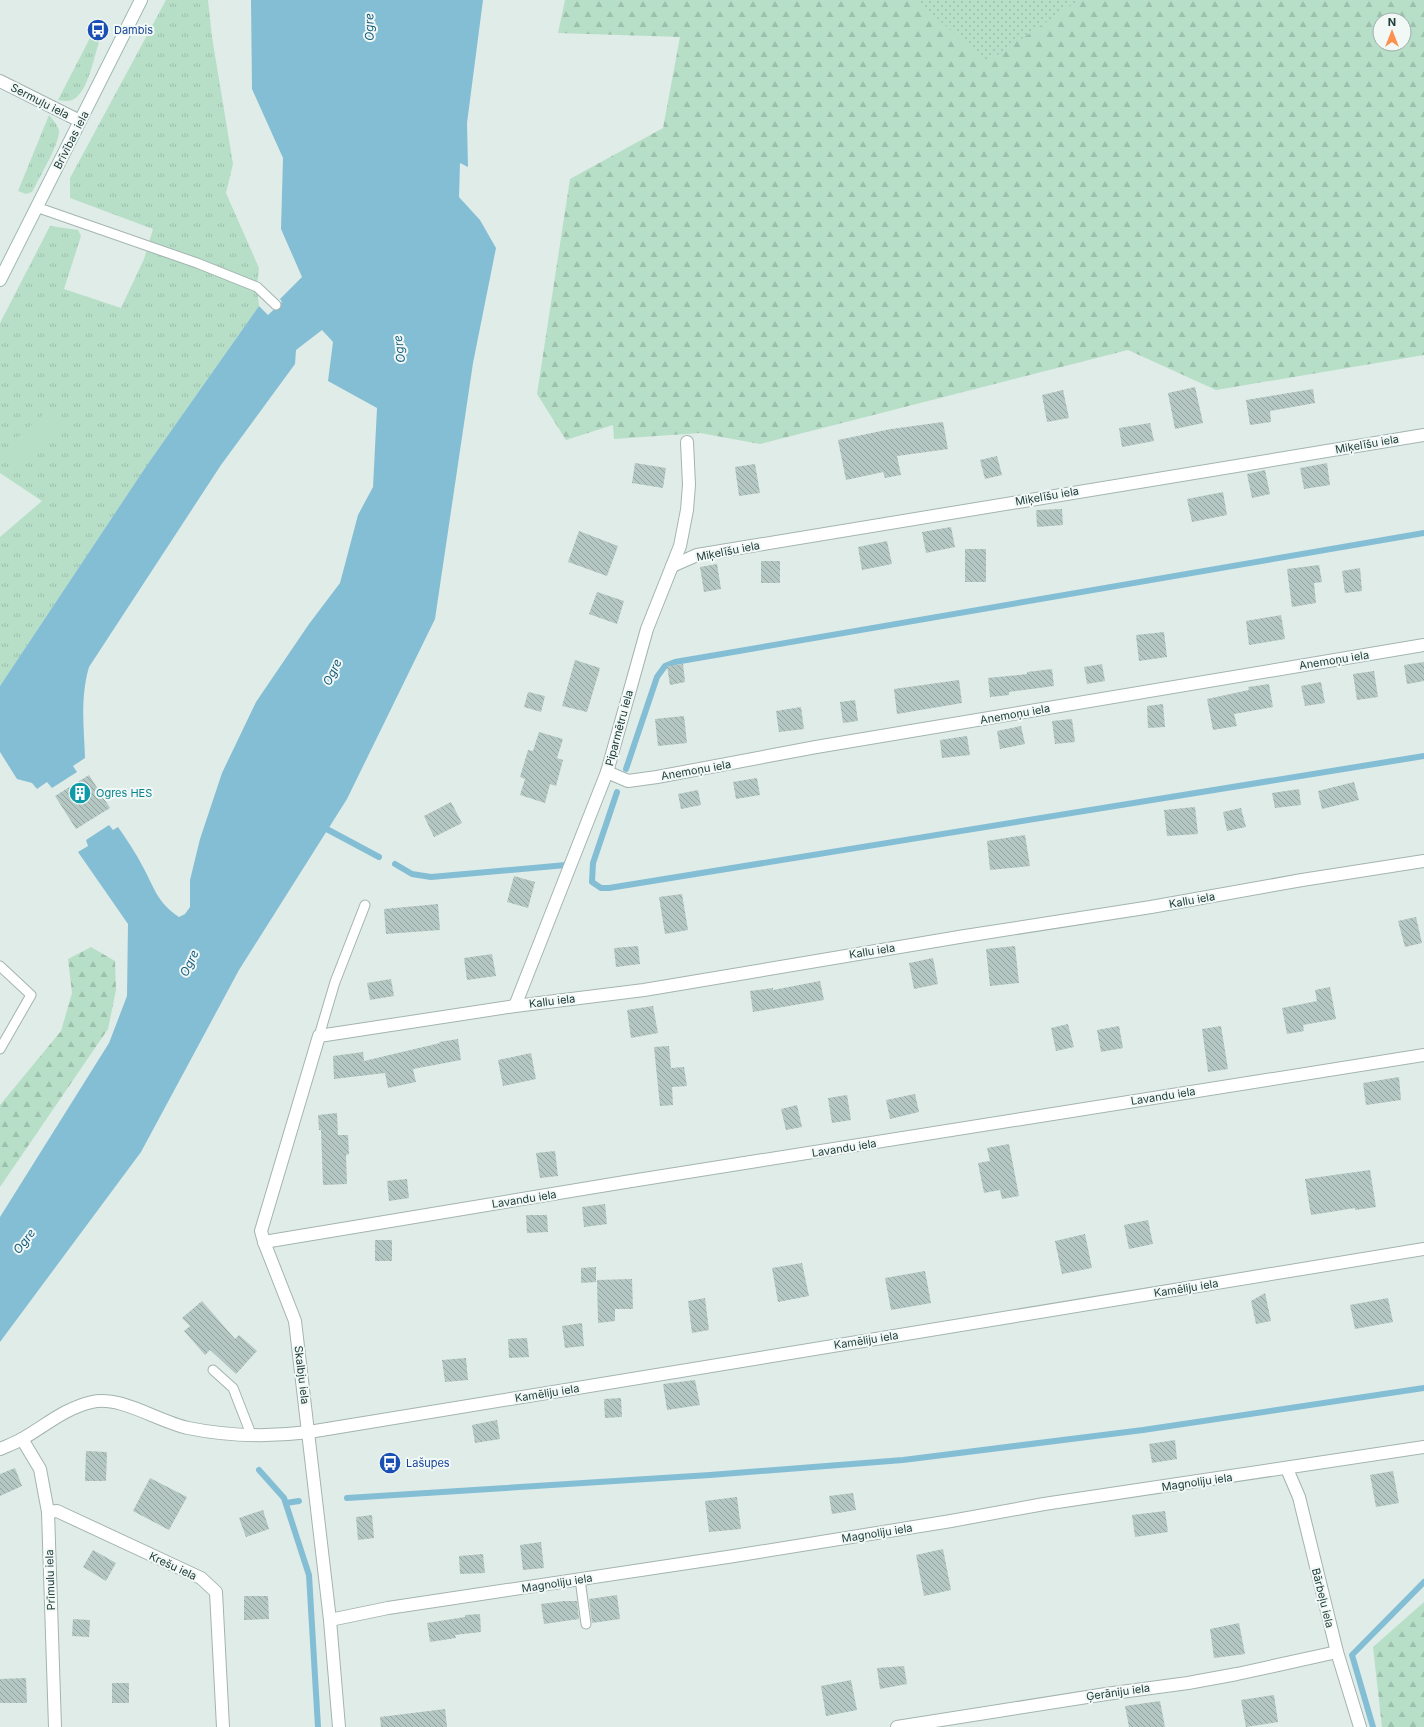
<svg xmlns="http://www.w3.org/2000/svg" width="1424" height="1727" font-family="Inter,sans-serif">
<defs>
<pattern id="grass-tufts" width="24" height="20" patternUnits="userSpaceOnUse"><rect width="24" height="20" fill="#b7dfc7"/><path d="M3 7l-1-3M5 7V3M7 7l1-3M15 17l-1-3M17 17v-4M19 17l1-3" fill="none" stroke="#9dc0ac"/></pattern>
<pattern id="forest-firs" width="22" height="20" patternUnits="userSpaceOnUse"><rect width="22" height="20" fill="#b7dfc7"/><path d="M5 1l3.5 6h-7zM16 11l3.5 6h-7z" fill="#9dc0ac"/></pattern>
<pattern id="park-dots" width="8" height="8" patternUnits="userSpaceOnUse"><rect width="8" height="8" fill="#b7dfc7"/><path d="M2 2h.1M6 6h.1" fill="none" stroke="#9dc0ac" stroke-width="1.8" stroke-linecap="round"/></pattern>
<pattern id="building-back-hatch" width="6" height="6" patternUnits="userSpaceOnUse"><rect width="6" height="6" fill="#b5c7c2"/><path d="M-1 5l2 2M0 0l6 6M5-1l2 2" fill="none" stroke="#93a39f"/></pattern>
</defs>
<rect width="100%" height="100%" fill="#e0ece8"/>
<g fill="url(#grass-tufts)">
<path d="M 166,0 L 208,0 L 212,37 L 233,164 L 226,193 L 259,268 L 257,287 L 259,306 L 147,465 L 0,686 L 0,537 L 42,501 L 0,473 L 0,323 L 50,226 L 78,230 L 81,236 L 64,289 L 121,308 L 144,259 L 153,229 L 70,198 L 70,178 Z"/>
<path d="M 93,32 L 101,36 C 95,51 89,91 74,99 C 69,102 63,101 58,100 Z"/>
<path d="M 49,115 C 52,119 58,125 59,131 C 60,143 38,180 32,192 L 26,194 L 18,191 Z"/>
</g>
<g fill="url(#forest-firs)" fill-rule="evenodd">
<path d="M 565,0 L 1424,0 L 1424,355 L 1216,390 L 1128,350 L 760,444 L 700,433 L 614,439 L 613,425 L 566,440 L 537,394 L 570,179 L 663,128 L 680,37 L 558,33 ZM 1380,20 L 1404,20 L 1404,44 L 1380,44 Z"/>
<path d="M 91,947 L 115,961 L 116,990 L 108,1029 L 0,1187 L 0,1105 L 61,1031 L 72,993 L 68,959 Z"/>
<path d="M 1424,1602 L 1424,1727 L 1382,1727 L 1373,1647 Z"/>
</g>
<path fill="url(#park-dots)" d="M 916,0 L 1079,0 L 987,62 Z"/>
<path fill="#b7dfc7" d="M 47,411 L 64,429 L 22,466 L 6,448 Z"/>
<path fill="#84bed5" d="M 251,0 L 483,0 L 467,123 L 468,167 L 460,163 L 459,197 L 480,220 L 496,248 L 473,363 L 435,619 L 347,799 L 239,970 L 141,1152 L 0,1342 L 0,1217 L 109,1043 L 127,996 L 128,924 L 78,852 L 88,846 L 86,840 L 109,825 L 113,830 L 118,827 C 127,840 136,853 143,867 C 155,889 157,902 179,917 L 185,914 L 190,907 L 190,880 L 200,839 L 222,773 L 256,702 L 309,624 L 340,583 L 358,515 L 373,487 L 377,408 L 328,381 L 333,342 L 322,330 L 296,350 L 295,364 L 221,465 L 89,667 C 80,698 84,727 85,758 L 73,766 L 77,772 L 52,788 L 47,782 L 37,789 L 32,783 L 17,779 L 0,752 L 0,686 L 147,465 L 259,306 L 268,315 L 282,302 L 280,299 L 302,277 L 281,229 L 283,158 L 252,89 Z"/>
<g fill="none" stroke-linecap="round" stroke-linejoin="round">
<g stroke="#84bed5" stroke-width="6">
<path d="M 626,769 L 657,677 L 665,666 L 675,662 L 1424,533"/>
<path d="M 617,792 L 593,863 L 592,882 L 601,888 L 609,888 L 1424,756"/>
<path d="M 321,826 L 379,857"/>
<path d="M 395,864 L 412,874 L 431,877 L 566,865"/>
<path d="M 259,1470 L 284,1498 L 309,1575 L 318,1727"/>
<path d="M 347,1498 L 710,1475 L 903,1460 L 1143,1430 L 1424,1388"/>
<path d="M 286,1503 L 299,1501"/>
<path d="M 1373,1727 L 1352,1655 L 1424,1582"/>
</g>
</g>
<g fill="url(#building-back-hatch)">
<path d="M 1195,387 L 1203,423 L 1175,429 L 1168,393 Z"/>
<path d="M 1313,389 L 1315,403 L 1270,411 L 1271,422 L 1250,425 L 1246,400 Z"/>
<path d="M 1063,390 L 1069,418 L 1047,422 L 1042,395 Z"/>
<path d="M 943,422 L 948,449 L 897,456 L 901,475 L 885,478 L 883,472 L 846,480 L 838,440 L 891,429 Z"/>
<path d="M 1150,423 L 1154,441 L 1122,447 L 1119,428 Z"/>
<path d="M 997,456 L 1002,475 L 985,479 L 980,460 Z"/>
<path d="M 635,463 L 666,468 L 663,488 L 632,483 Z"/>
<path d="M 1327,463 L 1330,485 L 1304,489 L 1300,468 Z"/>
<path d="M 755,464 L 760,493 L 739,496 L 735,467 Z"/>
<path d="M 1265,470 L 1270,494 L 1252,498 L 1247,474 Z"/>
<path d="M 1223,492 L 1227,515 L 1192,522 L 1187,499 Z"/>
<path d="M 1062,509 L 1063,525 L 1037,527 L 1036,510 Z"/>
<path d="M 951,527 L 955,547 L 926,553 L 922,532 Z"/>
<path d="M 579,531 L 618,546 L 607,576 L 568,562 Z"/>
<path d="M 887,541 L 892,564 L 862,570 L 858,547 Z"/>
<rect x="965" y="549" width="21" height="33"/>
<rect x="761" y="561" width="19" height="22"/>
<path d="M 717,564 L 721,589 L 704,592 L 700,567 Z"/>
<path d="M 1319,565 L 1322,582 L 1314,583 L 1316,603 L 1292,607 L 1287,569 Z"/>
<path d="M 1360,568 L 1362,591 L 1345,593 L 1342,571 Z"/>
<path d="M 597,592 L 624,601 L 617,624 L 589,614 Z"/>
<path d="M 1281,615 L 1285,639 L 1249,645 L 1246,621 Z"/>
<path d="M 1164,632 L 1167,657 L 1139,661 L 1136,635 Z"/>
<path d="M 575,660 L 600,668 L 587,712 L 562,706 Z"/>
<path d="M 1424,662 L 1424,681 L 1407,684 L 1404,665 Z"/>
<path d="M 683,664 L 685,682 L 670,685 L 667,666 Z"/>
<path d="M 1102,664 L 1105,681 L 1087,684 L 1084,667 Z"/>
<path d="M 1052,669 L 1054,686 L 1009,692 L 1009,695 L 990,697 L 988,678 L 1027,674 L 1027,672 Z"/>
<path d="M 1374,671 L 1378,697 L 1357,700 L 1353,674 Z"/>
<path d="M 959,680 L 962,703 L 897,714 L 894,689 Z"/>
<path d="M 1321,682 L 1325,703 L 1305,706 L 1301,686 Z"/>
<path d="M 1269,684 L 1273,707 L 1234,714 L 1237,726 L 1213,730 L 1207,699 L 1249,690 L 1248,687 Z"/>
<path d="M 528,692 L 545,696 L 541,712 L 524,707 Z"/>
<path d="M 855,700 L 858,721 L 843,723 L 840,702 Z"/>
<path d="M 1163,704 L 1165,727 L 1148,728 L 1147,706 Z"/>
<path d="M 801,707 L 804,729 L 779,732 L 776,711 Z"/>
<path d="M 684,716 L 687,743 L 658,746 L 655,719 Z"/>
<path d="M 1072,719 L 1075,742 L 1055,744 L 1052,721 Z"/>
<path d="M 1021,726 L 1025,744 L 1000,749 L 997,731 Z"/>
<path d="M 539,732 L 563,739 L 557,758 L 563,760 L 556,786 L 550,784 L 545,803 L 520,795 L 525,779 L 520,777 L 528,750 L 533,751 Z"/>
<path d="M 967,736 L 970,755 L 942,758 L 940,740 Z"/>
<path d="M 89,775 L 110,808 L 76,829 L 55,796 Z"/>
<path d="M 757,778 L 760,795 L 736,799 L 733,782 Z"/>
<path d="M 1354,782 L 1359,800 L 1322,809 L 1318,791 Z"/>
<path d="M 1299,789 L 1301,805 L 1275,808 L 1272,793 Z"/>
<path d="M 698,790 L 701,805 L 681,809 L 678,794 Z"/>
<path d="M 451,802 L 462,823 L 434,837 L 424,816 Z"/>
<path d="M 1195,807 L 1198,834 L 1167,836 L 1164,810 Z"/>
<path d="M 1241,808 L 1246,827 L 1227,831 L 1223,812 Z"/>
<path d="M 1025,835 L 1030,866 L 990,870 L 987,841 Z"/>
<path d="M 514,876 L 535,882 L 528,908 L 507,902 Z"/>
<path d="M 682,894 L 688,930 L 665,934 L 659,897 Z"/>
<path d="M 438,904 L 440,930 L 386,934 L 384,909 Z"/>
<path d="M 1416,917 L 1422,943 L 1405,947 L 1398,921 Z"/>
<path d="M 638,946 L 640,964 L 616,967 L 614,948 Z"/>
<path d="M 1015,946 L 1019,983 L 990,986 L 986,949 Z"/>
<path d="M 492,954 L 496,976 L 467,980 L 464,958 Z"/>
<path d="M 933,958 L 938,984 L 914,989 L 909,963 Z"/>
<path d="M 391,979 L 394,996 L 370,1000 L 367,983 Z"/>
<path d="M 820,981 L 824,1000 L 753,1012 L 750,991 L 773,988 L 773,990 Z"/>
<path d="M 1330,987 L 1336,1019 L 1303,1025 L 1304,1031 L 1287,1034 L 1282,1008 L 1317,1001 L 1315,990 Z"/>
<path d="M 653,1006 L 658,1033 L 631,1038 L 627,1010 Z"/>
<path d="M 1068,1024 L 1074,1047 L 1056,1051 L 1051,1028 Z"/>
<path d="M 1119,1026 L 1123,1048 L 1101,1052 L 1097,1030 Z"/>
<path d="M 1221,1026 L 1228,1069 L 1208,1072 L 1202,1029 Z"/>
<path d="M 458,1039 L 461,1060 L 413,1069 L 416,1082 L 388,1088 L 385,1073 L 334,1079 L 333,1056 L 363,1052 L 364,1061 L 440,1043 L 439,1042 Z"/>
<path d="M 669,1046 L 671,1068 L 684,1067 L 687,1086 L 672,1087 L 673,1105 L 660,1106 L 654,1047 Z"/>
<path d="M 531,1053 L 536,1079 L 503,1086 L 498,1060 Z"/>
<path d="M 1399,1077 L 1401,1100 L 1366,1105 L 1363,1083 Z"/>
<path d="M 915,1094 L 919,1112 L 890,1119 L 886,1100 Z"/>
<path d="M 847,1095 L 851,1120 L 832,1123 L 828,1098 Z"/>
<path d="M 797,1105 L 802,1127 L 786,1130 L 781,1109 Z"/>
<path d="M 337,1113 L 338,1135 L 348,1135 L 349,1154 L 346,1155 L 347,1184 L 323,1185 L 321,1130 L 319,1130 L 318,1115 Z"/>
<path d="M 1009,1144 L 1019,1196 L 1002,1199 L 1000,1190 L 984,1193 L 978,1163 L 990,1161 L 987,1148 Z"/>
<path d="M 555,1151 L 558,1176 L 540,1178 L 536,1153 Z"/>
<path d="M 1370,1170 L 1376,1207 L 1355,1210 L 1355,1208 L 1311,1215 L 1305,1179 Z"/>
<path d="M 407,1179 L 409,1198 L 389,1201 L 387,1181 Z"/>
<path d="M 605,1204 L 607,1224 L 584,1227 L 582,1207 Z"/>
<path d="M 526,1215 L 547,1215 L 548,1232 L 527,1233 Z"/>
<path d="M 1148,1220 L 1153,1244 L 1129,1249 L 1124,1225 Z"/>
<path d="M 1085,1234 L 1092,1268 L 1062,1274 L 1055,1241 Z"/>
<rect x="375" y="1240" width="17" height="21"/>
<path d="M 802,1263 L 809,1296 L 778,1302 L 772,1268 Z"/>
<path d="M 596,1267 L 596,1282 L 581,1283 L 581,1268 Z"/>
<path d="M 925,1271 L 931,1303 L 891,1310 L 885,1278 Z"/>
<path d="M 632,1279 L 633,1309 L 615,1309 L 615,1321 L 598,1323 L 597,1280 Z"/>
<path d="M 1265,1293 L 1271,1321 L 1256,1324 L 1251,1301 Z"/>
<path d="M 705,1298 L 709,1330 L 692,1333 L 688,1301 Z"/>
<path d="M 1388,1298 L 1393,1322 L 1355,1329 L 1350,1305 Z"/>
<path d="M 202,1301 L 235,1339 L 239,1335 L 257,1351 L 236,1374 L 210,1350 L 205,1355 L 184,1331 L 190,1326 L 182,1318 Z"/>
<path d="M 582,1323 L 584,1346 L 565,1348 L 562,1326 Z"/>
<path d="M 527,1338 L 529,1357 L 509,1358 L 508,1339 Z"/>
<path d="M 466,1358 L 468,1380 L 445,1382 L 442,1360 Z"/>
<path d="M 695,1380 L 700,1405 L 667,1410 L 663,1384 Z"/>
<path d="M 621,1398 L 622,1417 L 605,1418 L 604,1399 Z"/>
<path d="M 497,1420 L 500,1439 L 475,1443 L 472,1425 Z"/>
<path d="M 1175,1440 L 1177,1459 L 1152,1463 L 1149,1444 Z"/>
<path d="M 86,1451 L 107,1452 L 106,1481 L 85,1481 Z"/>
<path d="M 15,1468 L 22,1486 L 0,1496 L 0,1474 Z"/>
<path d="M 1393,1471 L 1399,1503 L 1376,1507 L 1370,1475 Z"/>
<path d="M 150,1478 L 187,1497 L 169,1530 L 133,1511 Z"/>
<path d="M 853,1493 L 856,1510 L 832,1514 L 829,1496 Z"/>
<path d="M 737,1497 L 741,1529 L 709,1532 L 705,1501 Z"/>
<path d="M 263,1510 L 269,1529 L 246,1537 L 239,1518 Z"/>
<path d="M 1165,1511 L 1168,1532 L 1135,1537 L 1132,1515 Z"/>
<path d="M 372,1515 L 374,1538 L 358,1540 L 356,1517 Z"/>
<path d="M 541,1542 L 544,1568 L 523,1570 L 520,1545 Z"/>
<path d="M 943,1549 L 951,1590 L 924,1596 L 916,1555 Z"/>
<path d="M 93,1550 L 116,1563 L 106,1581 L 83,1567 Z"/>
<path d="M 483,1554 L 485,1573 L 460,1574 L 459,1556 Z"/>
<path d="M 617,1595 L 620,1619 L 592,1623 L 589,1599 Z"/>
<path d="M 244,1596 L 268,1596 L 269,1619 L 244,1620 Z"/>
<path d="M 564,1601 L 577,1601 L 579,1619 L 544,1624 L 541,1604 Z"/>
<path d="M 480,1614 L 481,1632 L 455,1635 L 456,1638 L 430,1642 L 427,1623 L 465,1617 L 465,1615 Z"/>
<path d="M 73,1619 L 90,1620 L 89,1637 L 72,1636 Z"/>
<path d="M 1239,1623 L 1245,1654 L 1214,1658 L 1210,1629 Z"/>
<path d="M 904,1666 L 907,1684 L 880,1689 L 877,1668 Z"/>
<path d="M 26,1678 L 27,1703 L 0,1703 L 0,1679 Z"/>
<path d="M 851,1680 L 857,1710 L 826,1716 L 821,1686 Z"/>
<rect x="112" y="1683" width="17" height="20"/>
<path d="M 1274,1695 L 1278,1722 L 1246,1727 L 1241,1700 Z"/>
<path d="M 1160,1701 L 1165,1727 L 1129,1727 L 1125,1706 Z"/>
<path d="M 445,1709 L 447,1727 L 381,1727 L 380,1717 Z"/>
</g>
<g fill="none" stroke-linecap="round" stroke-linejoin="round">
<g stroke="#a3b4b0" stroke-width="11">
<g id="service">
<path d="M 36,207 L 197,263 L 257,287 L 276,305"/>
<path d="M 0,966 L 31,995 L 0,1049"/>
<path d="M 319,1036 L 335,982 L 365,905"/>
<path d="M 213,1370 L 233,1388 L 251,1434"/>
<path d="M 580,1579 L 586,1624"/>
</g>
</g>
<g stroke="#a3b4b0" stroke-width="14">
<g id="minor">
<path d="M 0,81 L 80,121"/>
<path d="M 672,566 L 697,555 L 1424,435"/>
<path d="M 607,772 L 628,781 L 657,777 L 816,747 L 1424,645"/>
<path d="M 515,1006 L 607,772 L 647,629 L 680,546 L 687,510 L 689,485 L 687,442"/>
<path d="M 264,1242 L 625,1182 L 1424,1055"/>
<path d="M 22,1439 L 40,1469 L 48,1512 L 55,1727"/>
<path d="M 0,1449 C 7,1446 15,1443 22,1439 C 45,1426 65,1408 92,1402 C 120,1395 159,1422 188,1428 C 227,1436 269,1437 309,1432 L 1424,1249"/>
<path d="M 1287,1469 L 1299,1497 L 1337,1652 L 1360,1727"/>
<path d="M 48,1512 L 57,1511 L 201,1578 L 216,1592 L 223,1727"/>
<path d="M 330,1620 L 388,1608 L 734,1556 L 951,1521 L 1044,1504 L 1424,1447"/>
<path d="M 339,1727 L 330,1620 L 295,1321 L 264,1242 L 261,1231 L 319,1036 L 515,1006 L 644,990 L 965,936 L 1151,907 L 1302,880 L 1424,861"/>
<path d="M 897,1727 L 1106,1694 L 1188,1683 L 1237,1674 L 1337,1652"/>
</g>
</g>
<g stroke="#9eb9b3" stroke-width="14">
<path id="secondary" d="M 0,280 L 141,0"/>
</g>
<use href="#service" stroke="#fff" stroke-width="9"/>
<use href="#minor" stroke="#fff" stroke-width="12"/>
<use href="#secondary" stroke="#fff" stroke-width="12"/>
</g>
<defs>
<g id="bus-disc" transform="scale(1.15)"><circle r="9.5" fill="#1a4fb4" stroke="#f1f8f6"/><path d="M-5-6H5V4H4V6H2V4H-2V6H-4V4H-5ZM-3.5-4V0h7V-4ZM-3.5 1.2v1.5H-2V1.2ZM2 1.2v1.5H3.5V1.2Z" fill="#fff"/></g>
<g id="building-disc" transform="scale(1.15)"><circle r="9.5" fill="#0f9aa8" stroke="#f1f8f6"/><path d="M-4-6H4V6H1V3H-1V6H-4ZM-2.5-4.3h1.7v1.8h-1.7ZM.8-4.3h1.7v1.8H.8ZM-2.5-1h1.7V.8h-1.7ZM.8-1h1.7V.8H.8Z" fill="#fff"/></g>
</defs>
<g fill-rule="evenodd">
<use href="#bus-disc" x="98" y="30"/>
<use href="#building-disc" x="80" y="793"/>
<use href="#bus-disc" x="390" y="1463"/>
</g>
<g text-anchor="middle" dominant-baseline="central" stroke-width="4" stroke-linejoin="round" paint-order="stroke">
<g font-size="11" fill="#164399" stroke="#f1f8f6" text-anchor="start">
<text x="114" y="30">Dambis</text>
<text x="406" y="1463">Lašupes</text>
</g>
<g font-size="11" fill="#203e3a" stroke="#f1f8f6">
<text transform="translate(40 101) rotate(27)">Sermuļu iela</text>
<text transform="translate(71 140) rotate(-63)">Brīvības iela</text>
<text transform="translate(1367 444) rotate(-10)">Miķelīšu iela</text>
<text transform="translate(1047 496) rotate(-10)">Miķelīšu iela</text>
<text transform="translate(728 551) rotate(-11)">Miķelīšu iela</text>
<text transform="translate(1334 660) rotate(-9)">Anemoņu iela</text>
<text transform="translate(1015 714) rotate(-10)">Anemoņu iela</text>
<text transform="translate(619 728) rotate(-75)">Piparmētru iela</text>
<text transform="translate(696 770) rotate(-10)">Anemoņu iela</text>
<text transform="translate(1192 900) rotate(-10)">Kallu iela</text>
<text transform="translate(872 951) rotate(-9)">Kallu iela</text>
<text transform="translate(552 1001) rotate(-7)">Kallu iela</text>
<text transform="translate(1163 1096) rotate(-9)">Lavandu iela</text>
<text transform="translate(844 1148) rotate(-9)">Lavandu iela</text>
<text transform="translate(524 1199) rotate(-9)">Lavandu iela</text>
<text transform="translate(1186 1288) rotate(-9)">Kamēliju iela</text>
<text transform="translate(866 1340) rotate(-9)">Kamēliju iela</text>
<text transform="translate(302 1375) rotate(83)">Skalbju iela</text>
<text transform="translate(547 1393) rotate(-9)">Kamēliju iela</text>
<text transform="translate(1197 1482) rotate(-8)">Magnoliju iela</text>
<text transform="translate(877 1533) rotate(-9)">Magnoliju iela</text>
<text transform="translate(173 1566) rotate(25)">Krešu iela</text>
<text transform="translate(50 1580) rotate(-92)">Prīmulu iela</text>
<text transform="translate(557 1583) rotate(-9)">Magnoliju iela</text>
<text transform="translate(1323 1598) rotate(76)">Bārbeļu iela</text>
<text transform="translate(1118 1692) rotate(-8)">Ģerāniju iela</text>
</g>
<g font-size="11" fill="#0d838f" stroke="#f1f8f6" text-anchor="start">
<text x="96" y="793">Ogres HES</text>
</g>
<g font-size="12" font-style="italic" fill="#165f7d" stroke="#f1f8f6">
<text transform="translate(369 27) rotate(-91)">Ogre</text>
<text transform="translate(399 349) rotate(-97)">Ogre</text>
<text transform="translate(332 672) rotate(-64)">Ogre</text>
<text transform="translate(189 963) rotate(-64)">Ogre</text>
<text transform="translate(24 1241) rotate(-52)">Ogre</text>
</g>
</g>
<g transform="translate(1392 32)"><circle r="19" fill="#f1f8f6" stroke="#9daeab"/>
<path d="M0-3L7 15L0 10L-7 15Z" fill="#fb904f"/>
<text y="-6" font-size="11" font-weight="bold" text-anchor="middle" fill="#203e3a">N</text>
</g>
</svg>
